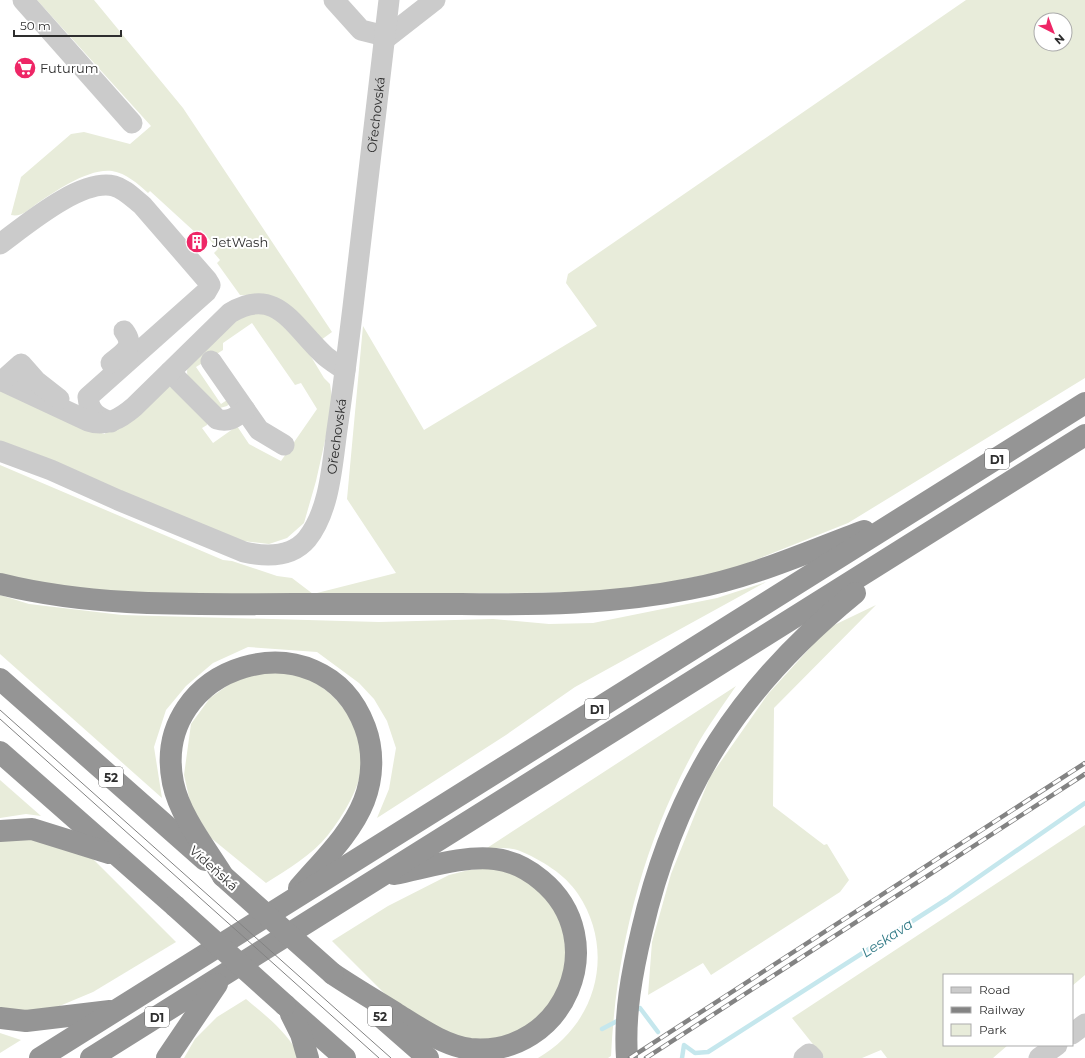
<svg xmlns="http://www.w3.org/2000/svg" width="1085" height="1058" font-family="Montserrat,sans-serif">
<rect width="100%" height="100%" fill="#fff"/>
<g fill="#e8ecda" fill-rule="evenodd">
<path d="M 37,0 L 94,0 L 183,108 L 332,332 L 321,340 L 275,297 L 240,295 L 217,263 L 220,260 L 214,253 L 218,249 L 201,230 L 197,234 L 150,191 L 148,193 C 138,184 126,173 112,171 C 88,168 54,192 35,205 C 27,211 21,217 11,215 L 21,177 L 71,134 L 84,132 L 130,144 L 151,126 Z"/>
<path d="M 966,0 L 1085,0 L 1085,378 L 848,523 L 730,570 L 619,592 L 159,596 L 29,583 L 0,575 L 0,465 L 223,560 L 232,561 L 277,576 L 292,578 L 313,594 L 396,573 L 347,499 L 363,326 L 424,430 L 597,326 L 566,283 L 568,274 ZM 1041,20 L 1065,20 L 1065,44 L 1041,44 Z"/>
<path d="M 255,313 L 271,314 L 307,350 L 324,378 L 330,384 L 333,405 L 316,481 L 304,523 L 287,538 L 269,544 L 242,541 L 0,443 L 0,388 L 87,429 L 105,434 L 106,431 L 167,386 L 178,390 L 208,420 L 207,425 L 202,428 L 213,443 L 237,426 L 249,444 L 281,461 L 317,409 L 301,383 L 295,385 L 252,323 L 223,343 L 223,350 L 196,367 L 221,404 L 230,398 L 231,402 L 227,406 L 220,408 L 188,379 L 187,372 L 188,363 L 232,321 Z"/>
<path d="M 766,582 L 575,687 L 506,735 L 377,818 L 389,789 L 396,748 L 387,721 L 374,699 L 359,683 L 317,652 L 248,647 L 213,663 L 186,686 L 166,710 L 154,747 L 162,798 L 0,654 L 0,595 L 29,604 L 122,615 L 379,622 L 493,619 L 549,624 L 593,623 L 717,598 Z"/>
<path d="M 876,605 L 774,708 L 773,806 L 824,845 L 827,844 L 849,880 L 840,892 L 711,975 L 703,963 L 648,995 L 652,942 L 671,874 L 710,777 L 768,694 L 828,628 Z"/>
<path d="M 269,671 C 282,674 299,674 310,680 C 340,695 362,728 362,761 C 362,785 343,816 328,835 C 312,855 288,869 266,883 L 211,838 L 191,806 L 184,775 L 191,724 L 210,698 L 241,676 Z"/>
<path d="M 736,686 C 722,707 707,727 695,749 C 643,843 616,949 611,1056 L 608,1058 L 538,1058 C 597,1024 616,951 578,894 C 565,874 541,860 520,851 C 511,847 497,848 487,848 Z"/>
<path d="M 0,780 L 41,816 L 26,814 L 0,818 Z"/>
<path d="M 1085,825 L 1085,975 L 1072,986 L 1072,975 L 944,975 L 944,1045 L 1008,1045 L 993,1058 L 887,1058 L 881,1050 L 862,1058 L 824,1058 L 792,1018 Z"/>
<path d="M 18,835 L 91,857 L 176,942 L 93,992 L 50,1010 L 17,1015 L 0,1008 L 0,841 Z"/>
<path d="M 494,868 C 528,876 539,889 563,912 L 568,979 L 534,1028 L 472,1044 L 399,1008 L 332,941 L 388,906 L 449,875 L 469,870 Z"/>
<path d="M 246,999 C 266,1016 289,1033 300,1058 L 184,1058 L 195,1039 L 217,1017 Z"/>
<path d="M 0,1033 L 21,1040 L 0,1053 Z"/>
</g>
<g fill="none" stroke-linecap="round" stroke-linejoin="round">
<g stroke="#c5e7ed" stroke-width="4.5">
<path d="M 634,1011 L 640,1008 L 658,1032"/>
<path d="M 602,1029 L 621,1019"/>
<path d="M 682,1058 L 684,1045 L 695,1053 L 708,1052 L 947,899 L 1085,803"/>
</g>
<g stroke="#cbcbcb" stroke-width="21">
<path d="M 23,0 L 132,123"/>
<path d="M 334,0 L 361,30 L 377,34 L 385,39 L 435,0"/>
<path d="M 0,244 C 26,225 81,178 114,186 C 125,189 133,198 142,205 L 207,280 L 210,285 L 206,292 L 88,397 C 89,412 98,418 111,422"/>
<path d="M 211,361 L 259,430 L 284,445"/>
<path d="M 111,363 C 123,353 136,347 124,331"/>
<path d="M 170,372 L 217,419 C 229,423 236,417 245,410"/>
<path d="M 0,380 L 88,421 C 106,427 120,419 134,407 L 230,313 C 276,285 293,326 323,354 C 329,360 338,365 345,370"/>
<path d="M 2,381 L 21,364 L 36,381 L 59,399"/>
<path id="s1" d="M 0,451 L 51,470 L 118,500 L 244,552 C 266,557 291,558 307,539 C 330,510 332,465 337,430 C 343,389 348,348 353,307 C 365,205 377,102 389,0"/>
<path d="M 1072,1034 L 1085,1024"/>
<path d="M 804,1058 L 809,1054 L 813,1058"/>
<path d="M 1039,1058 L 1057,1045"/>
</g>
<g stroke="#959595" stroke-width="22">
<path d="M 0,584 C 96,608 195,604 294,604 C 349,604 405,604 461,604 C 537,605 614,604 689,589 C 750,578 807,552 864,531"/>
<path d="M 0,679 L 205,860"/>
<path d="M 0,752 L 175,906"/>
<path d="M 0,831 L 32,829 L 109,853"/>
<path d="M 223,876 C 205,847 180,816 173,783 C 149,664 322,612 365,727 C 374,751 373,778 364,801 C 351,834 322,861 299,888"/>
<path d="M 333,974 C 354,988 376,1001 397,1014 C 420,1028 443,1045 470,1049 C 564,1058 614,940 541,880 C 528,869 512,861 495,859 C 464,855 425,868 394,874"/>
<path d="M 285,1005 L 345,1058"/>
<path d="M 291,1014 L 301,1034 L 308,1058"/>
<path d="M 380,1016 L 428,1058"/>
<path d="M 0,1018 L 26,1021 L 110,1011"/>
<path d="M 40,1058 L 1085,403"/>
<path d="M 91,1058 L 1085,435"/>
<path d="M 167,1058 L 217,984"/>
<path d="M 627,1058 C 624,1014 632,972 642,930 C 676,784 740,687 855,593"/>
</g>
<g stroke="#838383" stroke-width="1">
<path d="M 0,710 L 391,1058"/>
<path d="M 0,719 L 379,1058"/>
</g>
<g stroke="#838383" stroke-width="4.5">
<g id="rail">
<path d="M 630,1058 L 1085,763"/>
<path d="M 646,1058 L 1085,774"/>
</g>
</g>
<use href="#rail" stroke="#fff" stroke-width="3" stroke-dasharray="9" stroke-linecap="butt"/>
<g stroke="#959595" stroke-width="22">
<path d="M 223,876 L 333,974"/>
<path d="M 175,906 L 285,1005"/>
</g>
</g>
<defs>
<g id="supermarket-disc" transform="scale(1.15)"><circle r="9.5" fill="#ee2666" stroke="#fff"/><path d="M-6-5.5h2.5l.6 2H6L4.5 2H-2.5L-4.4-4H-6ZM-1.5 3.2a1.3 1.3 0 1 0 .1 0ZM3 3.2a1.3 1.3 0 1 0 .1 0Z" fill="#fff"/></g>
<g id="building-disc" transform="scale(1.15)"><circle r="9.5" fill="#ee2666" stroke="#fff"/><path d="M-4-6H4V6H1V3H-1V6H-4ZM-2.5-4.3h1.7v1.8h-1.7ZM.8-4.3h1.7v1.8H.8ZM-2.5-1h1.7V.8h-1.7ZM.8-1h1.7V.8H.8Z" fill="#fff"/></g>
</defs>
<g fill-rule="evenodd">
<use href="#supermarket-disc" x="25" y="68"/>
<use href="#building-disc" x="197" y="242"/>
</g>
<g text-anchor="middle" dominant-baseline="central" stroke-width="4" stroke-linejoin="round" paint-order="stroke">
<g fill="#fff" stroke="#6d6d6d" stroke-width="1">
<rect x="985" y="449" width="24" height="20" rx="3"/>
<rect x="585" y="699" width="24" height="20" rx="3"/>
<rect x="99" y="767" width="24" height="20" rx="3"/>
<rect x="368" y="1006" width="24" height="20" rx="3"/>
<rect x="145" y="1007" width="24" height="20" rx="3"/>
</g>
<g font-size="12" font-weight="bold" fill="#2e2e2e">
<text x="997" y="459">D1</text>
<text x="597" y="709">D1</text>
<text x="111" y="777">52</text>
<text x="380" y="1016">52</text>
<text x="157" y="1017">D1</text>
</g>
<g font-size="13" fill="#2e2e2e" stroke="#fff" text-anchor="start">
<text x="40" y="68">Futurum</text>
<text x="212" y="242">JetWash</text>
</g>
<g font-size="13" fill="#2e2e2e" stroke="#fff">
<text stroke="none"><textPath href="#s1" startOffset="764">Ořechovská</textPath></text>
<text stroke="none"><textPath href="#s1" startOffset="440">Ořechovská</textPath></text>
<text transform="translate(214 868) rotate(42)">Vídeňská</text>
</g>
<g font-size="14" font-style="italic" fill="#337b87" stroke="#fff">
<text transform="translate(887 938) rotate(-33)">Leskava</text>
</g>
</g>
<rect x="943" y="974" width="130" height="72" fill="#ffffff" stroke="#ababab"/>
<rect x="951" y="987" width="20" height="6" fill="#cbcbcb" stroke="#ababab"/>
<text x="979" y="994" font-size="12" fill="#2e2e2e">Road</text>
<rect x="951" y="1007" width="20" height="6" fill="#838383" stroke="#ababab"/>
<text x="979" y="1014" font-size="12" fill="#2e2e2e">Railway</text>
<rect x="951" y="1024" width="20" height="12" fill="#e8ecda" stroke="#ababab"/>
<text x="979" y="1034" font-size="12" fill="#2e2e2e">Park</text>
<g transform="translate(1053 32) rotate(138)"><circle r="19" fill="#ffffff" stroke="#ababab"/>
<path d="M0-3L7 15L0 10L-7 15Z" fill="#ee2666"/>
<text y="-6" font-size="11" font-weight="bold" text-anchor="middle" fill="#2e2e2e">N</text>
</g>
<path d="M14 30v6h107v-6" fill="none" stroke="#2e2e2e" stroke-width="2"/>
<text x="20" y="30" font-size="12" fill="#2e2e2e" stroke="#ffffff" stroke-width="3" paint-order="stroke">50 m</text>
</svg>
